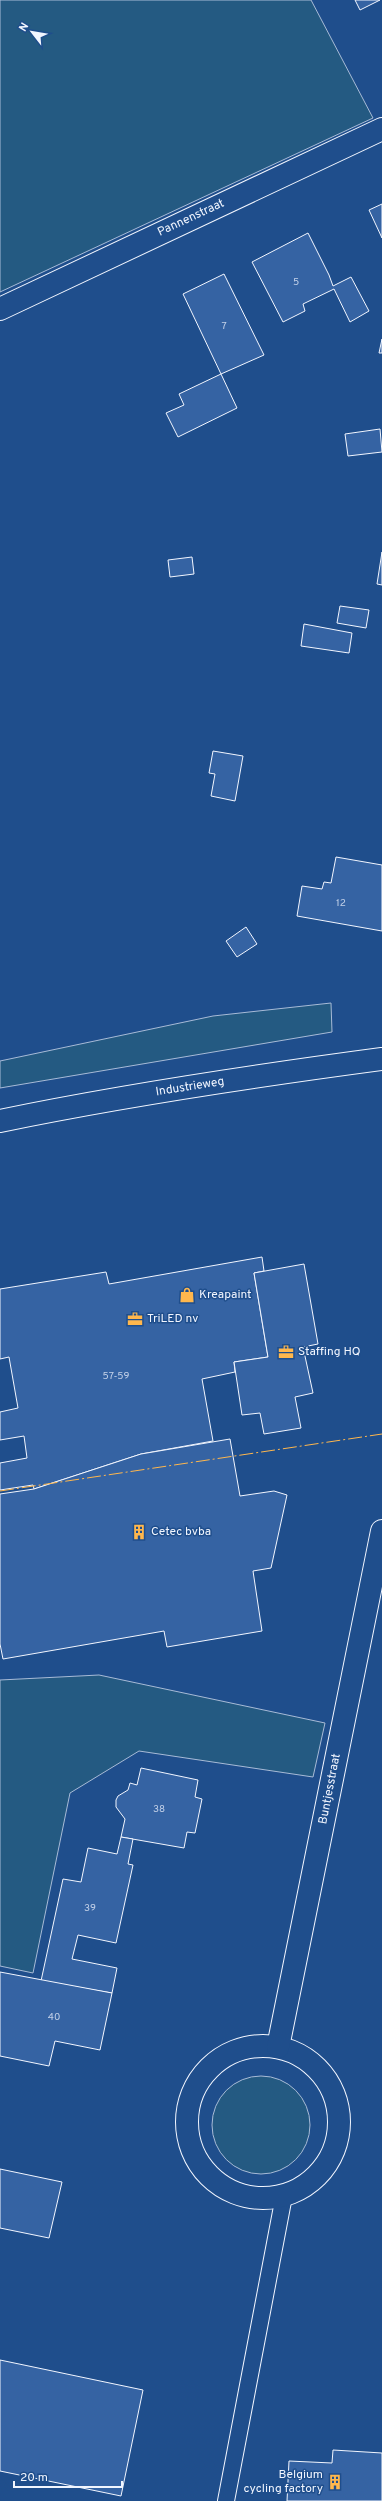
<svg xmlns="http://www.w3.org/2000/svg" width="382" height="2501" font-family="Overpass,sans-serif">
<rect width="100%" height="100%" fill="#1f4e8c"/>
<g fill="#245a82" stroke="#a8bbd7">
<path d="M 0,0 L 311,0 L 373,118 L 0,292 Z"/>
<path d="M 331,1003 L 332,1032 L 0,1088 L 0,1061 L 213,1016 Z"/>
<path d="M 99,1675 L 325,1723 L 313,1777 L 139,1751 L 70,1793 L 33,1973 L 0,1966 L 0,1680 Z"/>
<circle cx="261" cy="2125" r="49"/>
</g>
<g fill="#3563a3" stroke="#f2f6ff">
<path d="M 355,0 L 380,0 L 360,10 Z"/>
<path d="M 382,204 L 382,238 L 369,210 Z"/>
<path d="M 308,233 L 329,275 L 333,286 L 351,277 L 369,311 L 350,322 L 334,289 L 303,304 L 305,311 L 283,322 L 252,262 Z"/>
<path d="M 224,274 L 264,355 L 221,374 L 183,294 Z"/>
<path d="M 382,339 L 382,353 L 379,353 Z"/>
<path d="M 221,374 L 237,408 L 178,437 L 166,413 L 184,405 L 179,394 Z"/>
<path d="M 380,429 L 382,452 L 348,456 L 345,434 Z"/>
<path d="M 382,552 L 382,585 L 377,584 Z"/>
<path d="M 192,557 L 194,574 L 170,577 L 168,560 Z"/>
<path d="M 340,606 L 369,610 L 366,628 L 337,623 Z"/>
<path d="M 304,624 L 352,633 L 349,653 L 301,646 Z"/>
<path d="M 213,751 L 243,756 L 235,801 L 211,796 L 215,774 L 209,773 Z"/>
<path d="M 336,857 L 382,865 L 382,931 L 297,916 L 302,886 L 322,889 L 324,882 L 331,883 Z"/>
<path d="M 246,927 L 257,944 L 237,957 L 226,941 Z"/>
<path d="M 262,1257 L 264,1271 L 254,1273 L 268,1357 L 234,1362 L 235,1372 L 202,1379 L 213,1441 L 141,1454 L 34,1489 L 33,1485 L 0,1490 L 0,1463 L 27,1458 L 24,1436 L 0,1440 L 0,1412 L 18,1408 L 9,1357 L 0,1359 L 0,1289 L 106,1272 L 109,1284 Z"/>
<path d="M 304,1264 L 318,1344 L 303,1347 L 313,1393 L 295,1397 L 301,1428 L 264,1434 L 260,1413 L 242,1415 L 234,1362 L 268,1357 L 254,1273 Z"/>
<path d="M 230,1439 L 240,1496 L 274,1491 L 287,1495 L 271,1568 L 253,1571 L 262,1631 L 167,1647 L 164,1631 L 3,1659 L 0,1644 L 0,1494 L 34,1489 L 141,1454 Z"/>
<path d="M 141,1768 L 198,1780 L 195,1797 L 202,1799 L 195,1833 L 187,1832 L 184,1848 L 121,1837 L 125,1819 L 116,1807 L 116,1800 L 118,1796 L 128,1790 L 130,1783 L 137,1785 Z"/>
<path d="M 121,1837 L 133,1839 L 128,1864 L 133,1865 L 116,1943 L 78,1935 L 72,1959 L 117,1968 L 112,1993 L 41,1981 L 63,1879 L 81,1882 L 88,1848 L 117,1854 Z"/>
<path d="M 0,1972 L 112,1993 L 100,2050 L 55,2041 L 49,2066 L 0,2056 Z"/>
<path d="M 0,2169 L 62,2182 L 49,2238 L 0,2228 Z"/>
<path d="M 0,2360 L 143,2390 L 121,2496 L 0,2471 Z"/>
<path d="M 333,2450 L 382,2453 L 382,2501 L 287,2501 L 289,2461 L 332,2463 Z"/>
</g>
<g fill="none" stroke-linecap="round" stroke-linejoin="round">
<g stroke="#f2f6ff" stroke-width="18">
<path id="lane" d="M 226,2501 L 284,2196"/>
</g>
<g stroke="#f2f6ff" stroke-width="24">
<g id="street">
<path d="M 0,309 L 382,129"/>
<circle cx="263" cy="2122" r="76"/>
<path d="M 278,2047 L 382,1531"/>
</g>
</g>
<g stroke="#f2f6ff" stroke-width="24">
<path id="secondary" d="M 0,1121 C 126,1095 254,1076 382,1059"/>
</g>
<use href="#lane" stroke="#1f4e8c" stroke-width="16"/>
<use href="#street" stroke="#1f4e8c" stroke-width="22"/>
<use href="#secondary" stroke="#1f4e8c" stroke-width="22"/>
<path stroke="#ffb74d" stroke-width="1" stroke-dasharray="14 3 2 3" stroke-linecap="butt" d="M 0,1491 L 382,1434"/>
</g>
<defs>
<g id="shop-bare" transform="scale(1.2)"><path d="M-5-2.5h2.3a2.7 3.5 0 0 1 5.4 0H5L5.5 6h-11ZM-1.5-2.5h3a1.5 2.3 0 0 0-3 0Z" fill="#ffb74d" stroke="#1f4e8c" stroke-width="2.5" paint-order="stroke"/></g>
<g id="office-bare" transform="scale(1.2)"><path d="M-6-3h4V-5.5h4V-3h4V5H-6ZM-1-4.5V-3h2v-1.5ZM-6 0V1H6V0Z" fill="#ffb74d" stroke="#1f4e8c" stroke-width="2.5" paint-order="stroke"/></g>
<g id="building-bare" transform="scale(1.2)"><path d="M-4-6H4V6H1V3H-1V6H-4ZM-2.5-4.3h1.7v1.8h-1.7ZM.8-4.3h1.7v1.8H.8ZM-2.5-1h1.7V.8h-1.7ZM.8-1h1.7V.8H.8Z" fill="#ffb74d" stroke="#1f4e8c" stroke-width="2.5" paint-order="stroke"/></g>
</defs>
<g fill-rule="evenodd">
<use href="#shop-bare" x="187" y="1295"/>
<use href="#office-bare" x="135" y="1319"/>
<use href="#office-bare" x="286" y="1352"/>
<use href="#building-bare" x="139" y="1532"/>
<use href="#building-bare" x="335" y="2482"/>
</g>
<g text-anchor="middle" dominant-baseline="central" stroke-width="3" stroke-linejoin="round" paint-order="stroke">
<g font-size="10" fill="#c3d1e8">
<text x="296" y="282">5</text>
<text x="224" y="326">7</text>
<text x="341" y="903">12</text>
<text x="116" y="1376">57-59</text>
<text x="159" y="1809">38</text>
<text x="90" y="1908">39</text>
<text x="54" y="2017">40</text>
</g>
<g font-size="12" fill="#f2f6ff" stroke="#1f4e8c">
<text transform="translate(191 218) rotate(-25)">Pannenstraat</text>
<text transform="translate(190 1087) rotate(-9)">Industrieweg</text>
<text transform="translate(330 1789) rotate(-79)">Buntjesstraat</text>
</g>
<g font-size="12" fill="#f2f6ff" stroke="#1f4e8c" text-anchor="start">
<text x="199" y="1295">Kreapaint</text>
<text x="147" y="1319">TriLED nv</text>
<text x="298" y="1352">Staffing HQ</text>
<text x="151" y="1532">Cetec bvba</text>
<text x="323" y="2475" text-anchor="end">Belgium<tspan x="323" dy="14">cycling factory</tspan></text>
</g>
</g>
<g transform="translate(32 32) rotate(301)" stroke="#1f4e8c" stroke-width="3" paint-order="stroke">
<path d="M0-3L7 15L0 10L-7 15Z" fill="#f2f6ff"/>
<text y="-6" font-size="11" font-weight="bold" text-anchor="middle" fill="#f2f6ff">N</text>
</g>
<path d="M14 2481v6h108v-6" fill="none" stroke="#f2f6ff" stroke-width="2"/>
<text x="20" y="2481" font-size="12" fill="#f2f6ff" stroke="#1f4e8c" stroke-width="3" paint-order="stroke">20 m</text>
</svg>
